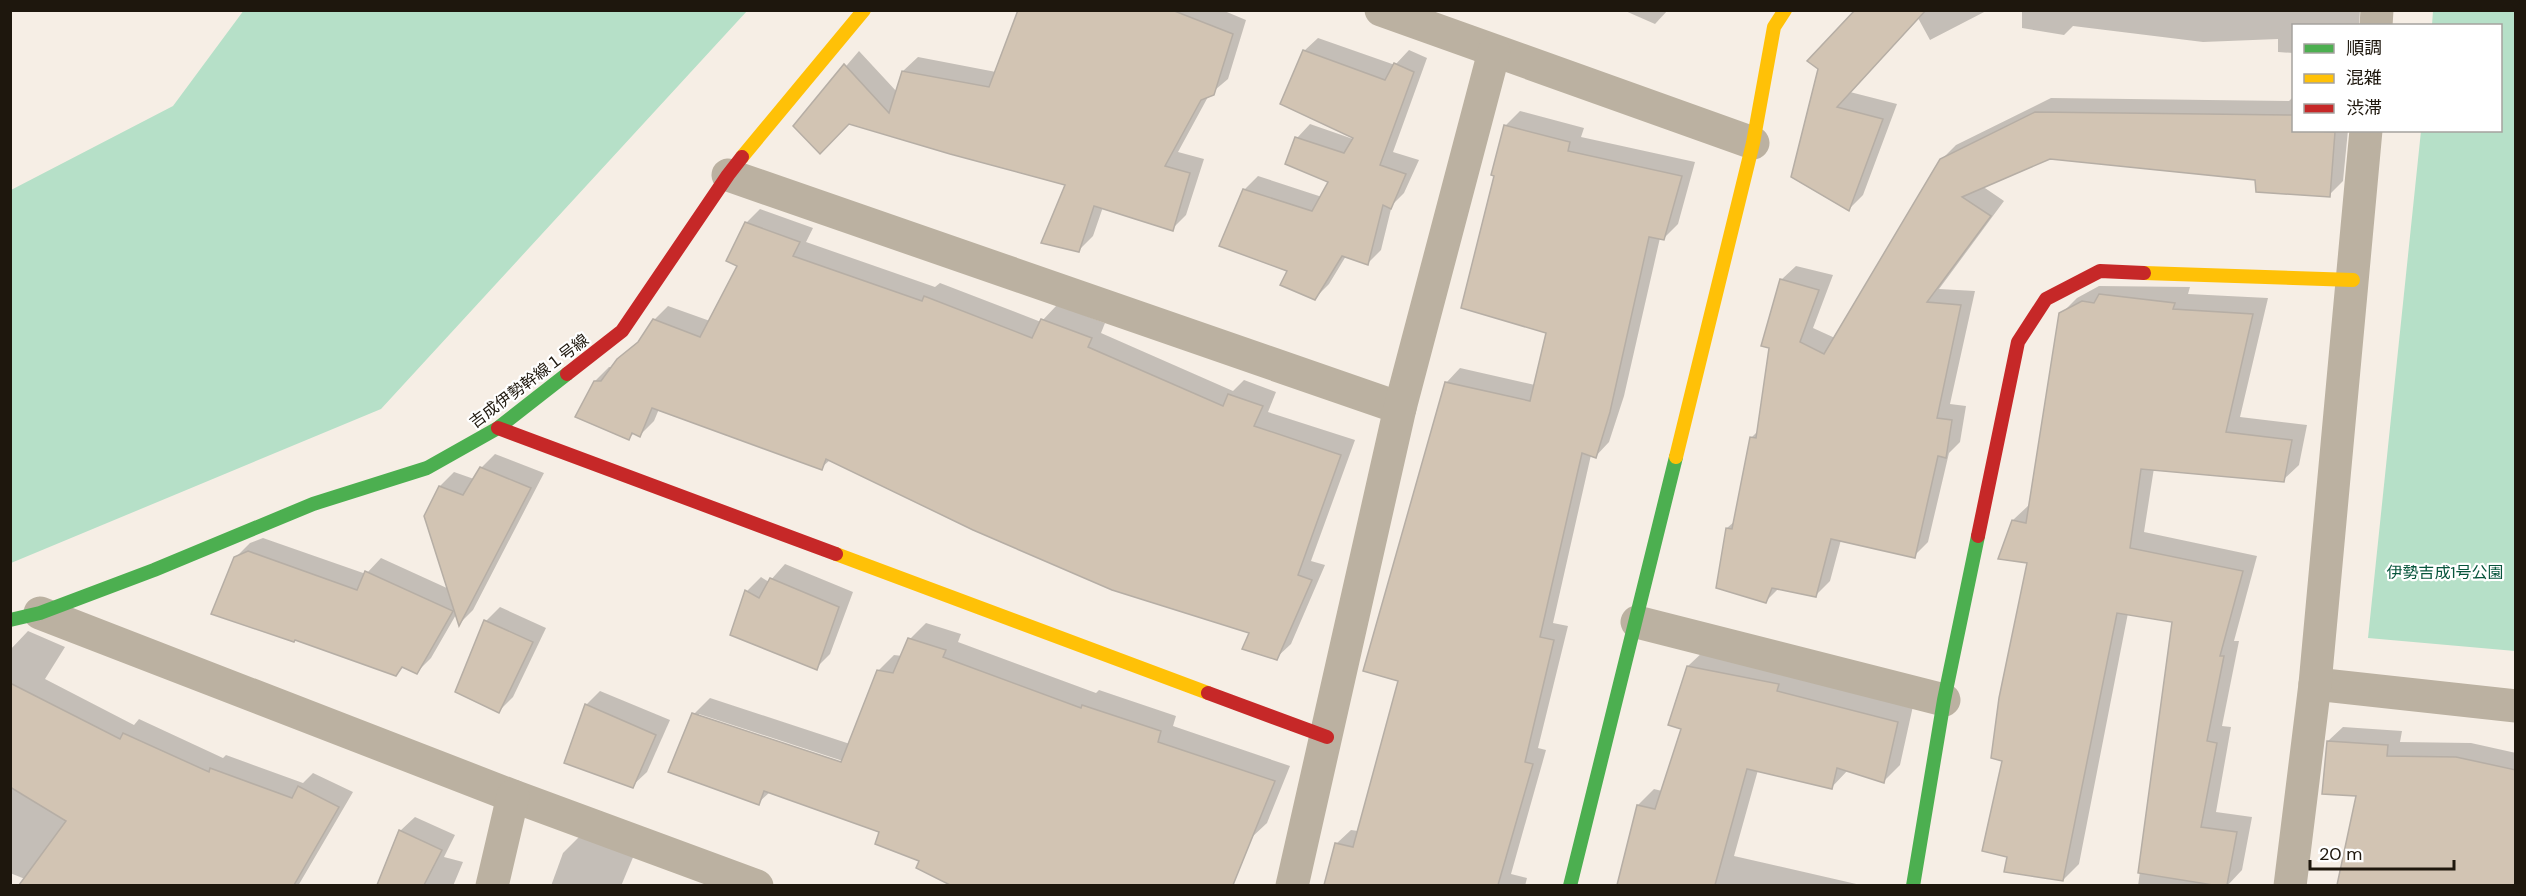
<svg xmlns="http://www.w3.org/2000/svg" width="2526" height="896" font-family="'DM Sans','Noto Sans JP',sans-serif">
<rect width="100%" height="100%" fill="#f6eee5"/>
<g fill="#b6e0c8">
<path d="M 244,10 L 747,11 L 381,409 L 11,563 L 11,190 L 173,106 Z"/>
<path d="M 2433,11 L 2515,11 L 2515,651 L 2368,638 L 2421,131 L 2500,130 L 2500,26 L 2432,25 Z"/>
</g>
<g fill="#0003" fill-rule="evenodd">
<path d="M 1019,10 L 1222,10 L 1246,20 L 1228,79 L 1209,95 L 1178,152 L 1204,159 L 1186,215 L 1172,229 L 1103,207 L 1093,236 L 1079,250 L 1067,184 L 849,123 L 795,126 L 859,51 L 897,92 L 903,71 L 918,57 L 996,72 Z"/>
<path d="M 1623,10 L 1668,10 L 1655,24 Z"/>
<path d="M 1857,10 L 1988,10 L 1930,40 L 1918,18 L 1850,92 L 1897,104 L 1863,195 L 1849,209 L 1792,177 Z"/>
<path d="M 2022,10 L 2360,10 L 2359,26 L 2294,26 L 2294,53 L 2278,52 L 2278,39 L 2203,42 L 2073,26 L 2064,35 L 2022,28 Z"/>
<path d="M 1318,38 L 1395,65 L 1409,50 L 1427,58 L 1393,152 L 1419,160 L 1404,193 L 1392,205 L 1381,250 L 1368,263 L 1346,256 L 1329,284 L 1315,298 L 1290,270 L 1221,245 L 1245,189 L 1258,176 L 1322,197 L 1330,182 L 1297,138 L 1310,124 L 1353,139 L 1304,51 Z"/>
<path d="M 2294,96 L 2294,130 L 2348,130 L 2343,181 L 2329,195 L 2256,178 L 2050,158 L 1982,186 L 2004,201 L 1939,289 L 1975,291 L 1950,404 L 1966,406 L 1960,442 L 1949,453 L 1928,542 L 1914,556 L 1841,540 L 1830,581 L 1815,596 L 1779,588 L 1766,601 L 1727,528 L 1735,521 L 1751,438 L 1759,430 L 1781,280 L 1796,266 L 1833,275 L 1813,328 L 1835,338 L 1941,160 L 1956,145 L 2051,98 L 2289,101 Z"/>
<path d="M 1520,111 L 1584,128 L 1581,137 L 1695,162 L 1678,224 L 1664,238 L 1660,238 L 1624,396 L 1609,442 L 1595,457 L 1591,455 L 1553,623 L 1568,626 L 1538,748 L 1546,750 L 1511,874 L 1527,878 L 1525,886 L 1326,886 L 1336,844 L 1351,830 L 1358,831 L 1399,680 L 1446,383 L 1460,368 L 1535,385 L 1548,332 L 1496,175 L 1505,126 Z"/>
<path d="M 760,209 L 813,228 L 806,242 L 935,287 L 940,283 L 1041,322 L 1057,305 L 1105,323 L 1101,333 L 1233,391 L 1244,380 L 1276,392 L 1268,412 L 1355,440 L 1311,561 L 1325,565 L 1291,644 L 1276,658 L 1251,632 L 830,460 L 821,468 L 659,409 L 654,421 L 640,435 L 634,433 L 628,439 L 595,381 L 609,367 L 613,367 L 643,337 L 654,320 L 668,306 L 710,321 L 739,265 L 746,223 Z"/>
<path d="M 2099,286 L 2190,287 L 2188,294 L 2268,298 L 2240,417 L 2307,425 L 2299,465 L 2283,480 L 2154,468 L 2144,532 L 2257,556 L 2234,641 L 2239,641 L 2222,726 L 2231,727 L 2216,812 L 2252,817 L 2242,870 L 2227,886 L 2210,884 L 2210,886 L 2138,886 L 2174,621 L 2128,613 L 2079,864 L 2063,880 L 2004,760 L 2029,562 L 2013,520 L 2029,505 L 2061,314 L 2077,298 Z"/>
<path d="M 495,454 L 544,473 L 473,610 L 460,623 L 457,613 L 431,658 L 417,672 L 404,666 L 396,674 L 296,639 L 235,558 L 250,543 L 263,538 L 366,574 L 381,558 L 449,589 L 440,486 L 454,472 L 474,479 L 481,468 Z"/>
<path d="M 785,564 L 853,592 L 830,654 L 816,668 L 732,634 L 747,591 L 761,577 L 769,582 Z"/>
<path d="M 500,607 L 546,628 L 513,697 L 499,711 L 486,621 Z"/>
<path d="M 926,623 L 961,634 L 958,642 L 1096,693 L 1099,690 L 1176,716 L 1173,726 L 1290,766 L 1267,823 L 1251,838 L 1230,830 L 1210,886 L 953,886 L 918,867 L 921,860 L 881,832 L 770,792 L 758,803 L 694,714 L 710,698 L 850,744 L 878,671 L 894,655 L 902,656 L 910,639 ZM 699,714 L 849,763 L 848,765 L 699,717 Z"/>
<path d="M 28,631 L 65,647 L 45,679 L 134,725 L 139,719 L 223,758 L 226,755 L 303,783 L 313,773 L 353,792 L 298,886 L 21,886 L 25,879 L 10,873 L 10,650 Z"/>
<path d="M 1705,650 L 1913,706 L 1900,765 L 1884,781 L 1848,770 L 1831,788 L 1758,770 L 1734,856 L 1865,886 L 1618,886 L 1638,805 L 1654,789 L 1662,791 L 1683,728 L 1688,666 Z"/>
<path d="M 600,691 L 670,720 L 647,772 L 632,786 L 586,705 Z"/>
<path d="M 2343,727 L 2402,731 L 2400,742 L 2471,743 L 2516,753 L 2516,886 L 2338,886 L 2357,795 L 2328,741 Z"/>
<path d="M 415,817 L 455,835 L 444,857 L 463,862 L 453,886 L 378,886 L 400,831 Z"/>
<path d="M 581,835 L 634,855 L 621,886 L 551,886 L 563,853 Z"/>
</g>
<g fill="#d2c4b3" stroke="#b6aea5" stroke-width="1.5">
<path d="M 1018,10 L 1172,10 L 1233,34 L 1214,95 L 1201,100 L 1165,166 L 1190,173 L 1173,231 L 1094,206 L 1079,252 L 1041,243 L 1065,185 L 950,154 L 849,124 L 820,154 L 793,126 L 844,64 L 889,113 L 902,71 L 989,87 Z"/>
<path d="M 1855,10 L 1926,10 L 1837,107 L 1883,119 L 1849,211 L 1791,177 L 1818,69 L 1807,61 Z"/>
<path d="M 1303,50 L 1385,80 L 1394,63 L 1414,72 L 1380,165 L 1406,174 L 1391,209 L 1383,205 L 1368,265 L 1342,256 L 1315,300 L 1280,285 L 1287,271 L 1219,246 L 1243,189 L 1312,211 L 1328,182 L 1285,164 L 1295,137 L 1344,153 L 1353,138 L 1280,104 Z"/>
<path d="M 2035,112 L 2294,115 L 2294,130 L 2335,132 L 2330,197 L 2256,192 L 2255,180 L 2050,159 L 1962,197 L 1991,216 L 1927,302 L 1961,305 L 1937,418 L 1952,420 L 1946,458 L 1938,456 L 1915,558 L 1831,539 L 1816,597 L 1772,588 L 1766,603 L 1716,588 L 1726,528 L 1732,529 L 1750,437 L 1756,438 L 1769,348 L 1761,346 L 1780,279 L 1819,290 L 1800,342 L 1824,354 L 1940,159 Z"/>
<path d="M 1504,125 L 1570,142 L 1568,151 L 1682,176 L 1664,240 L 1649,237 L 1610,412 L 1596,458 L 1582,453 L 1540,637 L 1554,640 L 1525,762 L 1533,764 L 1498,885 L 1324,885 L 1335,843 L 1353,847 L 1398,681 L 1363,671 L 1445,382 L 1530,401 L 1546,333 L 1461,308 L 1494,176 L 1491,175 Z"/>
<path d="M 745,222 L 800,242 L 793,256 L 922,301 L 924,296 L 1032,338 L 1041,319 L 1092,338 L 1088,347 L 1223,406 L 1228,394 L 1263,406 L 1254,426 L 1341,455 L 1298,575 L 1312,580 L 1277,660 L 1242,649 L 1249,633 L 1112,590 L 973,530 L 826,459 L 822,470 L 652,408 L 640,437 L 632,433 L 629,440 L 575,417 L 594,381 L 601,381 L 617,359 L 638,342 L 653,319 L 700,337 L 737,266 L 726,261 Z"/>
<path d="M 2099,294 L 2175,303 L 2173,309 L 2253,314 L 2226,432 L 2292,440 L 2284,482 L 2141,469 L 2130,548 L 2243,571 L 2220,656 L 2224,656 L 2207,741 L 2217,743 L 2201,827 L 2237,832 L 2227,885 L 2213,885 L 2138,873 L 2172,622 L 2117,613 L 2063,881 L 2004,872 L 2007,857 L 1982,851 L 2002,761 L 1991,758 L 1999,698 L 2027,563 L 1998,559 L 2012,520 L 2026,523 L 2059,313 L 2082,301 L 2094,303 Z"/>
<path d="M 480,467 L 531,488 L 459,626 L 424,516 L 439,486 L 463,495 Z"/>
<path d="M 248,551 L 357,590 L 365,571 L 453,611 L 417,674 L 402,667 L 396,676 L 295,640 L 294,642 L 211,614 L 234,557 Z"/>
<path d="M 770,578 L 839,607 L 817,670 L 730,635 L 745,590 L 759,598 Z"/>
<path d="M 484,620 L 533,642 L 499,713 L 455,692 Z"/>
<path d="M 908,638 L 946,650 L 943,657 L 1081,708 L 1082,705 L 1161,731 L 1158,742 L 1275,781 L 1233,885 L 950,885 L 916,868 L 919,861 L 875,844 L 879,832 L 764,791 L 759,805 L 668,772 L 692,713 L 841,762 L 877,670 L 893,673 Z"/>
<path d="M 1687,666 L 1779,684 L 1777,691 L 1898,722 L 1884,783 L 1837,768 L 1832,789 L 1747,769 L 1715,885 L 1617,885 L 1637,805 L 1655,809 L 1681,729 L 1668,725 Z"/>
<path d="M 10,683 L 120,739 L 123,733 L 209,772 L 210,768 L 292,798 L 298,786 L 339,807 L 294,885 L 19,885 L 66,821 L 10,787 Z"/>
<path d="M 585,704 L 656,735 L 633,788 L 564,763 Z"/>
<path d="M 2327,741 L 2388,745 L 2387,756 L 2456,757 L 2516,770 L 2516,885 L 2337,885 L 2356,796 L 2322,794 Z"/>
<path d="M 399,830 L 442,850 L 424,885 L 377,885 Z"/>
</g>
<g fill="none" stroke-linecap="round" stroke-linejoin="round">
<g stroke="#bbb1a1" stroke-width="33">
<path d="M 1381,10 L 1753,143"/>
<path d="M 2376,26 L 2377,10"/>
<path d="M 728,175 L 1400,408"/>
<path d="M 40,613 L 513,796 L 757,886"/>
<path d="M 1637,622 L 1944,700"/>
<path d="M 2315,684 L 2516,706"/>
<path d="M 492,886 L 513,796"/>
<path d="M 1292,886 L 1400,408 L 1494,52"/>
<path d="M 2290,886 L 2315,684 L 2366,130"/>
</g>
<g stroke="#4caf50" stroke-width="14">
<path d="M 10,620 L 40,613 L 154,570 L 313,504 L 427,468 L 498,428 L 567,374"/>
<path d="M 1570,886 L 1676,457"/>
<path d="M 1913,886 L 1944,700 L 1978,536"/>
</g>
<g stroke="#ffc107" stroke-width="14">
<path d="M 742,157 L 864,10"/>
<path d="M 2144,273 L 2353,280"/>
<path d="M 1676,457 L 1753,143 L 1774,27 L 1785,10"/>
<path d="M 836,554 L 1208,693"/>
</g>
<g stroke="#c62828" stroke-width="14">
<path d="M 567,374 L 622,331 L 728,175 L 742,157"/>
<path d="M 498,428 L 836,554"/>
<path d="M 1978,536 L 2018,342 L 2046,299 L 2100,271 L 2144,273"/>
<path d="M 1208,693 L 1327,737"/>
</g>
</g>
<g text-anchor="middle" dominant-baseline="central" stroke-width="4.5" stroke-linejoin="round" paint-order="stroke">
<g font-size="16" fill="#1e170d" stroke="#fff">
<text transform="translate(529 381) rotate(-37)">吉成伊勢幹線１号線</text>
</g>
<g font-size="16" fill="#07553c" stroke="#fff">
<text x="2445" y="572">伊勢吉成1号公園</text>
</g>
</g>
<rect width="2526" height="896" fill="none" stroke="#1e170d" stroke-width="24"/>
<rect x="2292" y="24" width="210" height="108" fill="#ffffff" stroke="#a5a29e" stroke-width="1.5"/>
<rect x="2304" y="44" width="30" height="9" fill="#4caf50" stroke="#a5a29e" stroke-width="1.5"/>
<text x="2346" y="54" font-size="18" fill="#1e170d">順調</text>
<rect x="2304" y="74" width="30" height="9" fill="#ffc107" stroke="#a5a29e" stroke-width="1.5"/>
<text x="2346" y="84" font-size="18" fill="#1e170d">混雑</text>
<rect x="2304" y="104" width="30" height="9" fill="#c62828" stroke="#a5a29e" stroke-width="1.5"/>
<text x="2346" y="114" font-size="18" fill="#1e170d">渋滞</text>
<path d="M2310 860v9h144v-9" fill="none" stroke="#1e170d" stroke-width="3"/>
<text x="2319" y="860" font-size="18" fill="#1e170d" stroke="#ffffff" stroke-width="4.5" paint-order="stroke">20 m</text>
</svg>
